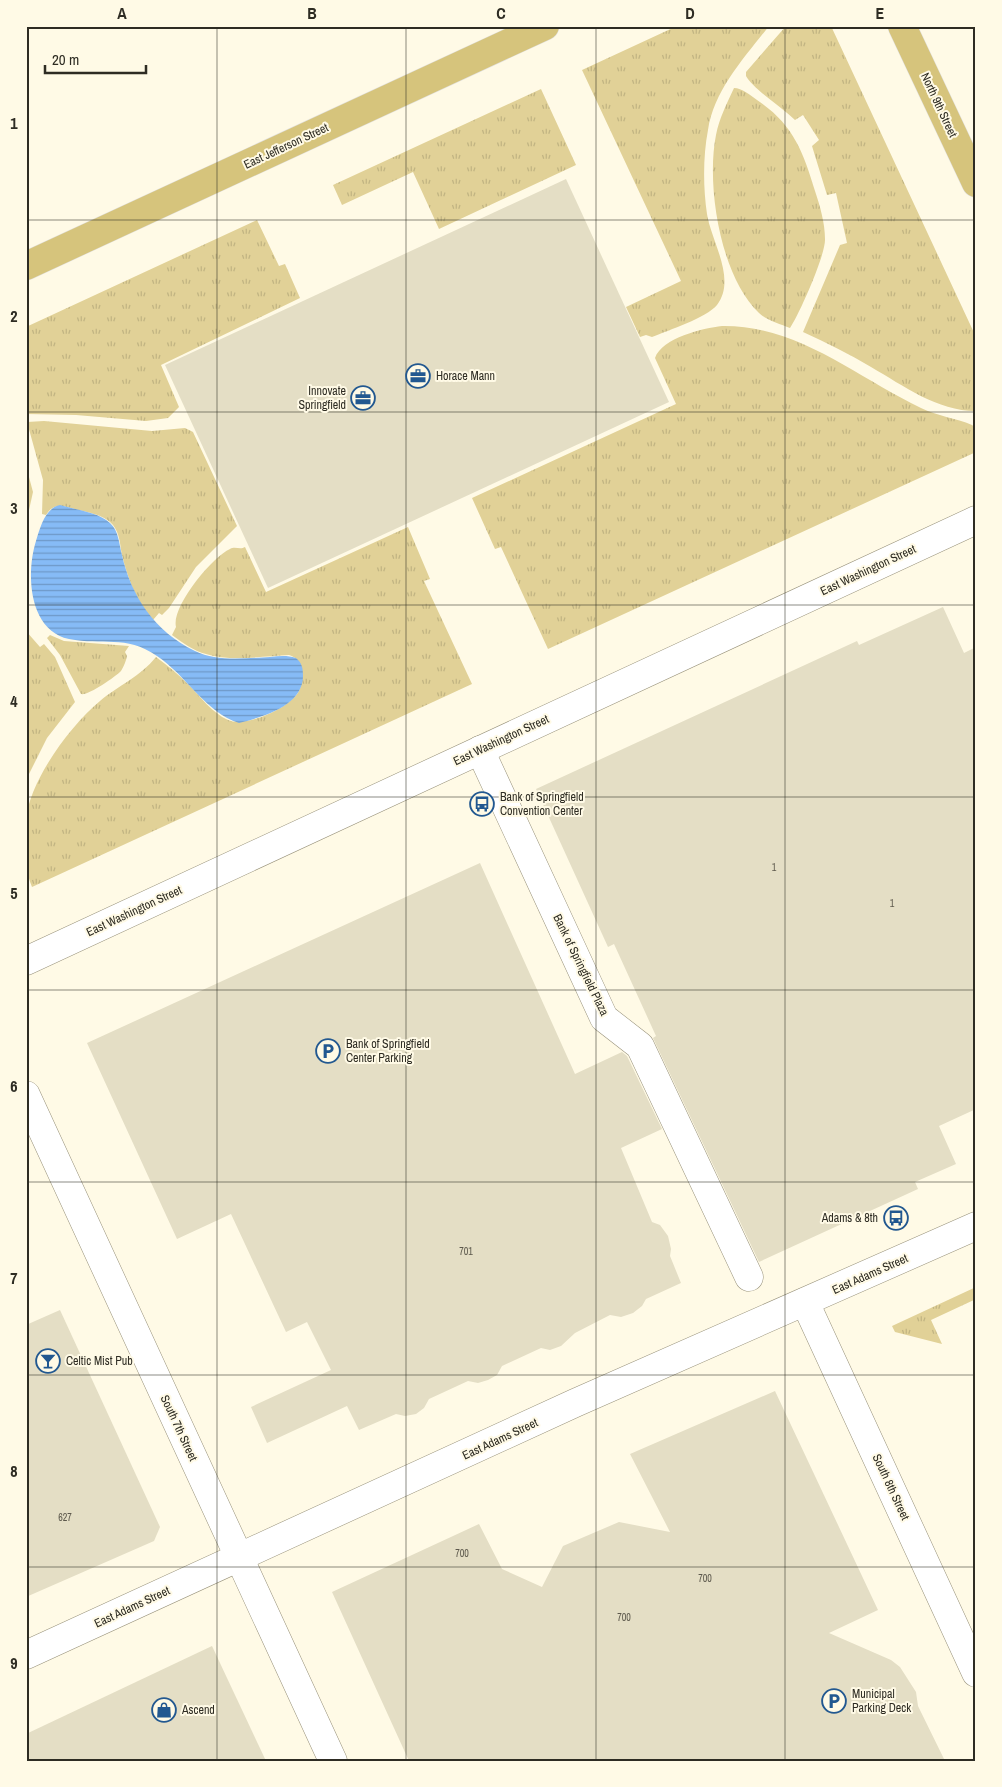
<svg xmlns="http://www.w3.org/2000/svg" width="1002" height="1787" font-family="'Archivo Narrow',sans-serif">
<defs>
<pattern id="grass-tufts" width="24" height="20" patternUnits="userSpaceOnUse" patternTransform="scale(1.25)"><rect width="24" height="20" fill="#e1d197"/><path d="M3 7l-1-3M5 7V3M7 7l1-3M15 17l-1-3M17 17v-4M19 17l1-3" fill="none" stroke="#c1b482"/></pattern>
<pattern id="water-rules" width="6" height="5" patternUnits="userSpaceOnUse" patternTransform="scale(1.25)"><rect width="6" height="5" fill="#86bbf6"/><path d="M0 2.5h6" fill="none" stroke="#6e98c7"/></pattern>
</defs>
<rect width="100%" height="100%" fill="#fffae6"/>
<g fill="url(#grass-tufts)">
<path d="M 677,26 L 769,26 C 745,57 714,90 708,130 C 703,156 703,187 707,214 C 711,241 737,279 717,305 C 706,318 669,330 652,337 L 646,335 L 640,337 L 626,307 L 681,281 L 582,70 Z"/>
<path d="M 786,26 L 831,26 L 976,337 L 976,411 C 937,411 904,386 871,367 C 849,354 827,343 803,332 L 840,245 L 847,243 L 836,193 L 827,195 L 812,146 L 819,140 L 803,115 L 795,120 C 782,107 754,90 746,76 L 746,72 Z"/>
<path d="M 734,88 C 742,88 750,95 757,100 C 793,124 803,151 815,191 C 820,206 825,223 825,239 C 826,254 799,315 790,328 C 780,324 766,320 759,313 C 720,276 706,185 716,135 C 719,119 727,103 734,88 Z"/>
<path d="M 541,89 L 576,165 L 439,229 L 413,172 L 342,205 L 333,185 Z"/>
<path d="M 257,220 L 279,266 L 285,264 L 300,298 L 161,365 L 179,407 L 168,418 L 146,421 L 76,415 L 26,414 L 26,327 Z"/>
<path d="M 722,326 C 798,325 856,377 921,408 C 937,416 956,418 972,425 L 976,428 L 976,452 L 548,649 L 501,547 L 495,549 L 472,498 L 676,404 L 655,358 C 662,338 703,328 722,326 Z"/>
<path d="M 44,421 L 152,431 L 185,428 L 193,432 L 237,526 L 196,567 L 169,608 L 162,615 L 159,613 L 153,620 C 136,601 128,579 122,555 C 120,545 120,534 113,525 C 104,514 85,512 71,508 C 59,505 53,504 46,515 L 42,514 L 43,480 L 27,422 Z"/>
<path d="M 26,466 L 33,492 L 27,519 L 26,519 Z"/>
<path d="M 408,527 L 430,579 L 424,581 L 472,684 L 32,887 C 26,873 26,861 26,846 C 26,837 25,828 26,819 C 30,780 70,726 100,701 C 119,685 140,677 156,657 C 167,665 178,674 188,684 C 200,696 212,713 228,720 C 246,728 290,708 299,691 C 303,683 301,676 300,668 C 299,660 297,658 289,655 C 263,656 232,662 206,654 C 194,651 183,643 172,635 L 176,627 C 171,607 212,557 230,549 C 235,546 240,550 245,547 L 266,592 Z"/>
<path d="M 26,631 L 40,647 L 44,644 L 55,657 L 75,702 L 47,738 L 26,780 Z"/>
<path d="M 50,635 L 64,641 L 129,646 L 125,652 L 127,656 C 126,661 124,666 121,671 C 115,677 88,696 81,694 L 60,655 L 47,638 Z"/>
<path d="M 976,1287 L 976,1299 L 931,1320 L 942,1344 L 895,1332 L 892,1326 Z"/>
</g>
<path fill="url(#water-rules)" d="M 60,505 C 76,510 98,512 110,523 C 119,531 119,544 122,555 C 131,596 155,632 195,651 C 217,662 246,658 270,657 C 279,656 287,655 296,658 C 302,663 303,668 303,676 C 303,706 262,717 239,723 C 206,713 186,675 157,656 C 125,634 103,646 69,639 C 28,630 26,573 36,541 C 40,528 45,508 60,505 Z"/>
<g fill="#e4dec5">
<path d="M 566,179 L 669,402 L 268,588 L 165,365 Z"/>
<path d="M 943,607 L 964,653 L 976,647 L 976,1109 L 939,1126 L 956,1164 L 915,1182 L 918,1189 L 759,1262 L 653,1038 L 656,1036 L 614,944 L 608,947 L 536,789 L 857,641 L 859,645 Z"/>
<path d="M 480,863 L 575,1074 L 622,1052 L 627,1056 L 662,1129 L 621,1148 L 652,1222 L 660,1225 L 668,1236 L 671,1249 L 670,1256 L 681,1283 L 646,1299 L 642,1306 L 633,1313 L 621,1317 L 610,1315 L 575,1333 L 561,1346 L 550,1350 L 541,1348 L 502,1366 L 497,1375 L 488,1380 L 478,1383 L 468,1381 L 429,1399 L 424,1408 L 416,1414 L 405,1416 L 396,1414 L 359,1430 L 347,1406 L 267,1443 L 251,1407 L 331,1370 L 307,1322 L 286,1332 L 231,1214 L 177,1239 L 87,1043 Z"/>
<path d="M 60,1310 L 160,1527 L 154,1541 L 26,1597 L 26,1325 Z"/>
<path d="M 775,1391 L 878,1610 L 829,1633 L 891,1660 L 900,1667 L 916,1692 L 918,1706 L 945,1761 L 409,1761 L 332,1592 L 479,1524 L 502,1569 L 542,1587 L 563,1546 L 619,1522 L 670,1532 L 630,1454 Z"/>
<path d="M 212,1646 L 266,1761 L 26,1761 L 26,1734 Z"/>
</g>
<g fill="none" stroke-linecap="round" stroke-linejoin="round">
<g stroke="#98927b" stroke-width="29">
<g id="street">
<path d="M 480,750 L 604,1018 L 640,1046 L 749,1277"/>
<path d="M 26,961 L 976,520"/>
<path d="M 26,1095 L 333,1761"/>
<path d="M 805,1302 L 976,1673"/>
<path d="M 26,1655 L 575,1403 L 976,1226"/>
</g>
</g>
<g stroke="#e2e1e0" stroke-width="29">
<g id="primary">
<path d="M 902,26 L 976,183"/>
<path d="M 26,266 L 545,26"/>
</g>
</g>
<use href="#street" stroke="#fff" stroke-width="28"/>
<use href="#primary" stroke="#d6c47c" stroke-width="28"/>
</g>
<path fill="none" stroke="#2e2c23" stroke-width="1" stroke-opacity="0.55" d="M 217,26 L 217,1761M 406,26 L 406,1761M 596,26 L 596,1761M 785,26 L 785,1761M 26,220 L 976,220M 26,412 L 976,412M 26,605 L 976,605M 26,797 L 976,797M 26,990 L 976,990M 26,1182 L 976,1182M 26,1375 L 976,1375M 26,1567 L 976,1567"/>
<defs>
<g id="office-ring" transform="scale(1.25)"><circle r="9.5" fill="#fffae6" stroke="#225890" stroke-width="1.5"/><path d="M-6-3h4V-5.5h4V-3h4V5H-6ZM-1-4.5V-3h2v-1.5ZM-6 0V1H6V0Z" fill="#225890"/></g>
<g id="bus-ring" transform="scale(1.25)"><circle r="9.5" fill="#fffae6" stroke="#225890" stroke-width="1.5"/><path d="M-5-6H5V4H4V6H2V4H-2V6H-4V4H-5ZM-3.5-4V0h7V-4ZM-3.5 1.2v1.5H-2V1.2ZM2 1.2v1.5H3.5V1.2Z" fill="#225890"/></g>
<g id="parking-ring" transform="scale(1.25)"><circle r="9.5" fill="#fffae6" stroke="#225890" stroke-width="1.5"/><path d="M-3.5-5.5H1a3.5 3.5 0 0 1 0 7H-1V5.5H-3.5ZM-1-3.4V-.6H.8a1.4 1.4 0 0 0 0-2.8Z" fill="#225890"/></g>
<g id="bar-ring" transform="scale(1.25)"><circle r="9.5" fill="#fffae6" stroke="#225890" stroke-width="1.5"/><path d="M-6-5H6L.8 .8V4.5H3.5V6h-7V4.5H-.8V.8Z" fill="#225890"/></g>
<g id="shop-ring" transform="scale(1.25)"><circle r="9.5" fill="#fffae6" stroke="#225890" stroke-width="1.5"/><path d="M-5-2.5h2.3a2.7 3.5 0 0 1 5.4 0H5L5.5 6h-11ZM-1.5-2.5h3a1.5 2.3 0 0 0-3 0Z" fill="#225890"/></g>
</defs>
<g fill-rule="evenodd">
<use href="#office-ring" x="418" y="376"/>
<use href="#office-ring" x="363" y="398"/>
<use href="#bus-ring" x="482" y="804"/>
<use href="#parking-ring" x="328" y="1051"/>
<use href="#bus-ring" x="896" y="1218"/>
<use href="#bar-ring" x="48" y="1361"/>
<use href="#parking-ring" x="834" y="1701"/>
<use href="#shop-ring" x="164" y="1710"/>
</g>
<g text-anchor="middle" dominant-baseline="central" stroke-width="4" stroke-linejoin="round" paint-order="stroke">
<g font-size="10" fill="#5c584c">
<text x="774" y="867">1</text>
<text x="892" y="903">1</text>
<text x="466" y="1251">701</text>
<text x="65" y="1517">627</text>
<text x="462" y="1553">700</text>
<text x="705" y="1578">700</text>
<text x="624" y="1617">700</text>
</g>
<g font-size="12" fill="#2e2c23" stroke="#fffae6">
<text transform="translate(939 105) rotate(65)">North 9th Street</text>
<text transform="translate(286 146) rotate(-25)">East Jefferson Street</text>
<text transform="translate(868 570) rotate(-25)">East Washington Street</text>
<text transform="translate(501 740) rotate(-25)">East Washington Street</text>
<text transform="translate(134 911) rotate(-25)">East Washington Street</text>
<text transform="translate(581 965) rotate(64)">Bank of Springfield Plaza</text>
<text transform="translate(870 1274) rotate(-24)">East Adams Street</text>
<text transform="translate(179 1428) rotate(65)">South 7th Street</text>
<text transform="translate(500 1439) rotate(-25)">East Adams Street</text>
<text transform="translate(891 1487) rotate(65)">South 8th Street</text>
<text transform="translate(132 1607) rotate(-25)">East Adams Street</text>
</g>
<g font-size="12" fill="#2e2c23" stroke="#fffae6" text-anchor="start">
<text x="436" y="376">Horace Mann</text>
<text x="346" y="391" text-anchor="end">Innovate<tspan x="346" dy="14">Springfield</tspan></text>
<text x="500" y="797">Bank of Springfield<tspan x="500" dy="14">Convention Center</tspan></text>
<text x="346" y="1044">Bank of Springfield<tspan x="346" dy="14">Center Parking</tspan></text>
<text x="878" y="1218" text-anchor="end">Adams &amp; 8th</text>
<text x="66" y="1361">Celtic Mist Pub</text>
<text x="852" y="1694">Municipal<tspan x="852" dy="14">Parking Deck</tspan></text>
<text x="182" y="1710">Ascend</text>
</g>
</g>
<rect width="1002" height="1787" fill="none" stroke="#fffae6" stroke-width="55"/>
<path d="M45 65v8h101v-8" fill="none" stroke="#2e2c23" stroke-width="2.5"/>
<text x="52" y="65" font-size="15" fill="#2e2c23" stroke="#fffae6" stroke-width="4" paint-order="stroke">20 m</text>
<rect x="28" y="28" width="946" height="1732" fill="none" stroke="#2e2c23" stroke-width="2"/>
<g font-size="16" text-anchor="middle" font-weight="bold" fill="#2e2c23">
<text x="122" y="19">A</text>
<text x="312" y="19">B</text>
<text x="501" y="19">C</text>
<text x="690" y="19">D</text>
<text x="880" y="19">E</text>
<text x="14" y="129">1</text>
<text x="14" y="322">2</text>
<text x="14" y="514">3</text>
<text x="14" y="707">4</text>
<text x="14" y="899">5</text>
<text x="14" y="1092">6</text>
<text x="14" y="1284">7</text>
<text x="14" y="1477">8</text>
<text x="14" y="1669">9</text>
</g>
</svg>
